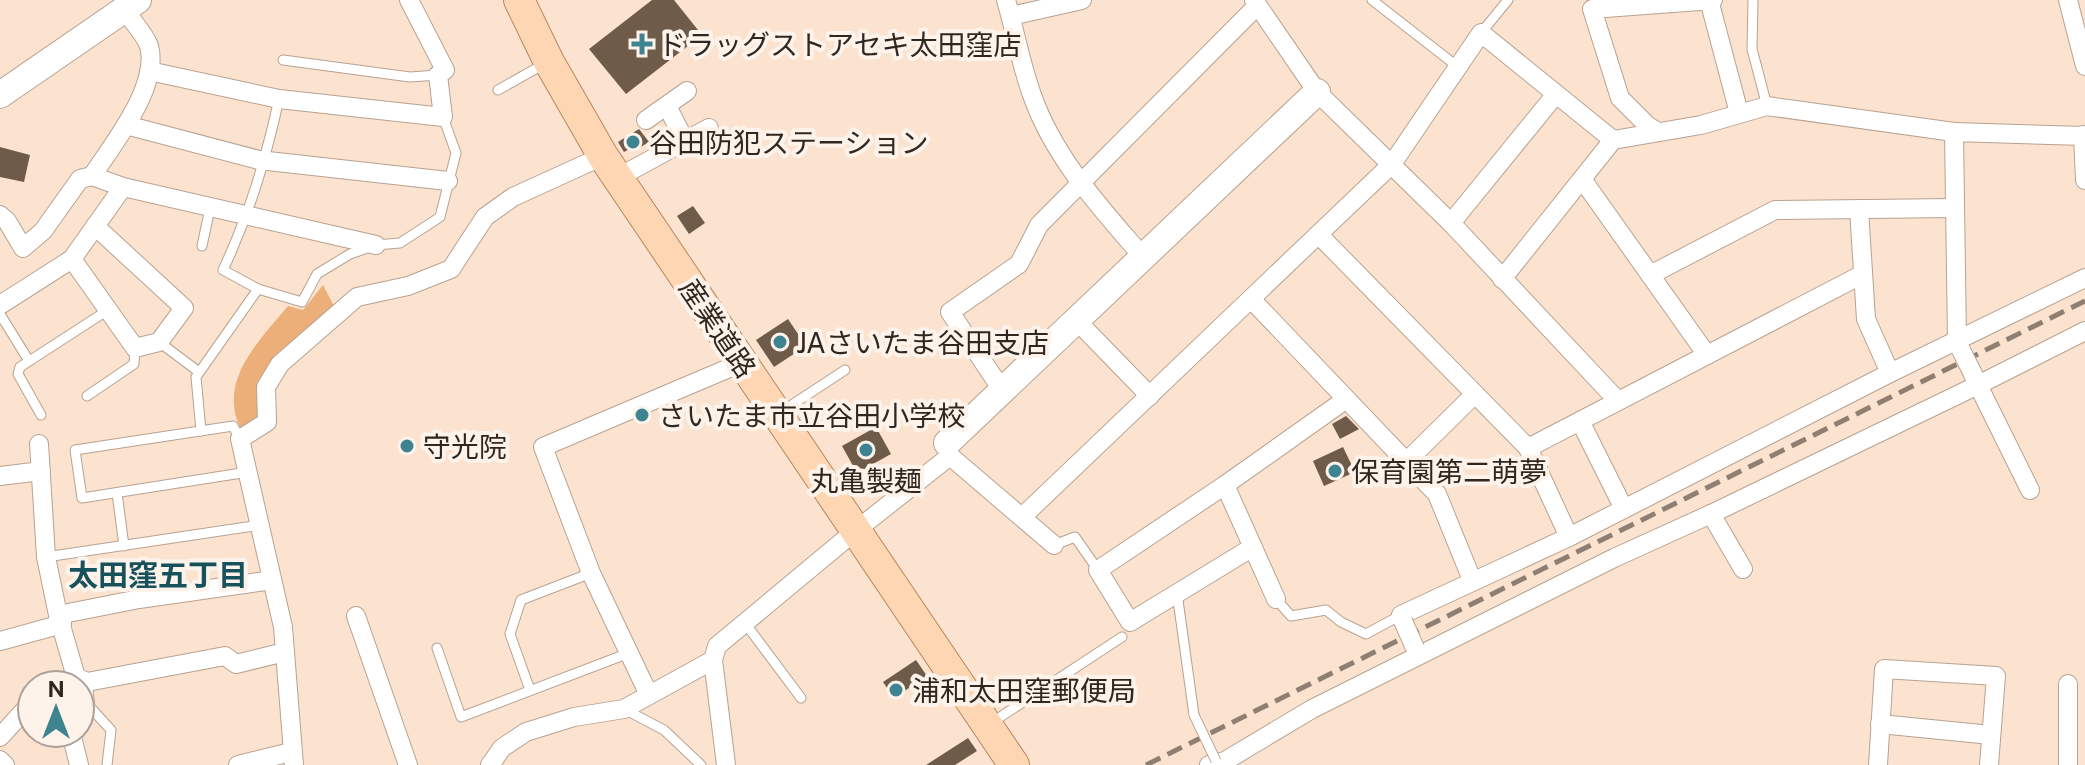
<svg xmlns="http://www.w3.org/2000/svg" width="2085" height="765" font-family="'Public Sans','Noto Sans JP',sans-serif">
<rect width="100%" height="100%" fill="#fbe3cf"/>
<path fill="#edaf79" d="M 323,285 L 336,310 L 277,360 L 260,419 L 241,430 C 217,381 258,342 288,306 L 303,310 Z"/>
<g fill="#6f5b4a">
<path d="M 652,0 L 674,0 L 702,35 L 626,94 L 589,49 Z"/>
<path d="M 639,129 L 649,142 L 634,151 L 631,148 L 624,152 L 618,142 Z"/>
<path d="M 0,147 L 30,155 L 24,182 L 0,177 Z"/>
<path d="M 693,206 L 705,223 L 689,234 L 677,216 Z"/>
<path d="M 788,319 L 806,346 L 774,367 L 756,340 Z"/>
<path d="M 1346,416 L 1359,429 L 1340,439 L 1332,424 Z"/>
<path d="M 876,427 L 891,454 L 857,473 L 842,446 Z"/>
<path d="M 1343,447 L 1355,472 L 1324,486 L 1313,461 Z"/>
<path d="M 916,660 L 927,676 L 894,698 L 883,682 Z"/>
<path d="M 968,738 L 977,751 L 955,765 L 926,765 Z"/>
</g>
<g fill="none" stroke-linecap="round" stroke-linejoin="round">
<g stroke="#b8a290" stroke-width="11">
<g id="lane">
<path d="M 1372,0 L 1458,67"/>
<path d="M 1753,0 L 1752,49 L 1767,106"/>
<path d="M 1481,33 L 1508,0"/>
<path d="M 283,60 L 410,77 L 438,75"/>
<path d="M 498,90 L 546,63"/>
<path d="M 279,99 C 265,162 250,212 223,270 L 258,289 L 302,302 L 317,274 L 350,254 L 376,245 L 400,243 L 440,217 L 456,153 L 443,117"/>
<path d="M 202,246 L 210,208"/>
<path d="M 0,314 L 29,361"/>
<path d="M 159,342 L 199,372"/>
<path d="M 87,396 L 134,364 L 135,348"/>
<path d="M 781,412 L 845,370"/>
<path d="M 41,415 L 18,374 L 20,367 L 108,310"/>
<path d="M 201,431 L 196,377 L 258,289"/>
<path d="M 240,439 L 233,426 L 75,450 L 82,498 L 248,472"/>
<path d="M 117,493 L 124,546"/>
<path d="M 1054,545 L 1075,537 L 1098,570"/>
<path d="M 46,557 L 260,525"/>
<path d="M 1177,593 L 1194,715"/>
<path d="M 1276,599 L 1291,616 L 1326,610 L 1341,622 L 1366,634 L 1401,615"/>
<path d="M 745,623 L 801,698"/>
<path d="M 437,648 L 461,717 L 629,653"/>
<path d="M 87,682 L 90,707 L 111,730 L 107,765"/>
<path d="M 530,690 L 510,634 L 521,600 L 591,573"/>
<path d="M 624,709 L 664,730 L 701,765"/>
<path d="M 991,723 L 1122,637"/>
</g>
</g>
<g stroke="#b8a290" stroke-width="20">
<g id="street">
<path d="M 1006,0 C 1015,31 1021,65 1032,95 C 1054,158 1100,207 1143,257"/>
<path d="M 1254,0 L 1317,92 L 1451,223 L 1618,401"/>
<path d="M 1709,0 L 1739,113"/>
<path d="M 2068,0 L 2085,66"/>
<path d="M 1011,16 L 1082,0"/>
<path d="M 149,71 L 279,99 L 443,117 L 438,75 L 445,70 L 409,0"/>
<path d="M 667,106 L 685,141"/>
<path d="M 646,120 L 687,91"/>
<path d="M 126,125 L 259,160 L 448,181"/>
<path d="M 1658,132 L 1648,126 L 1620,98 L 1592,9 L 1713,0"/>
<path d="M 2083,135 L 2085,180"/>
<path d="M 92,176 L 123,187 L 376,245"/>
<path d="M 617,178 L 709,128"/>
<path d="M 1582,179 L 1707,355"/>
<path d="M 1859,209 L 1866,319 L 1890,373"/>
<path d="M 0,215 L 7,221 L 23,248 L 43,231 L 80,179 L 92,176 C 113,144 160,86 149,46 C 145,34 131,20 124,9"/>
<path d="M 1451,223 L 1556,94"/>
<path d="M 1319,235 L 1528,448 L 1863,274"/>
<path d="M 72,259 L 135,348 L 159,342 L 184,308 L 95,226"/>
<path d="M 1650,275 L 1775,210 L 1953,208"/>
<path d="M 1502,279 L 1613,140"/>
<path d="M 1252,300 L 1437,494 L 1472,580"/>
<path d="M 0,305 L 72,259 L 123,187"/>
<path d="M 1077,321 L 1150,396"/>
<path d="M 1961,350 L 1957,341 L 1954,132 L 2085,136"/>
<path d="M 1002,390 L 950,312 L 1019,264 L 1039,225 L 1257,6"/>
<path d="M 1580,421 L 1624,509"/>
<path d="M 39,444 L 46,557 L 58,615 L 76,677 L 87,682 L 225,656 L 236,664 L 285,652"/>
<path d="M 1528,448 L 1569,537"/>
<path d="M 950,456 L 1054,545"/>
<path d="M 1406,462 L 1474,395"/>
<path d="M 0,476 L 41,471"/>
<path d="M 1225,485 L 1276,599"/>
<path d="M 2030,490 L 1978,385 L 2085,331"/>
<path d="M 1711,514 L 1743,569"/>
<path d="M 1022,517 L 1392,164 L 1481,33 L 1613,140 L 1701,125 L 1767,106 L 1954,132"/>
<path d="M 1253,547 L 1130,622 L 1098,570 L 1225,485 L 1345,400"/>
<path d="M 58,615 L 139,599 L 272,580"/>
<path d="M 356,616 L 408,765"/>
<path d="M 1403,621 L 1401,615 L 1569,537 L 1890,373 L 2085,278"/>
<path d="M 0,641 L 62,624"/>
<path d="M 52,685 L 76,677"/>
<path d="M 649,695 L 591,573 L 543,447 L 741,363"/>
<path d="M 1880,724 L 1991,735"/>
<path d="M 71,733 L 79,765"/>
<path d="M 0,737 L 32,702"/>
<path d="M 0,760 L 5,765"/>
<path d="M 238,765 L 291,752"/>
<path d="M 294,765 L 283,627 L 240,439 L 267,422 L 266,387 L 280,364 L 357,297 L 408,286 L 451,269 L 485,217 L 513,197 L 603,156"/>
<path d="M 490,765 L 502,748 L 526,732 L 574,717 L 624,709 L 713,660"/>
<path d="M 726,765 L 713,660 L 717,646 L 854,532 L 950,456 L 947,443"/>
<path d="M 1209,765 L 1225,761 L 1312,709 L 1614,558 L 1711,514 L 1978,385 L 1972,372"/>
<path d="M 1878,765 L 1884,669 L 1996,676 L 1989,765"/>
<path d="M 2068,765 L 2068,684"/>
</g>
</g>
<g stroke="#b8a290" stroke-width="28">
<g id="secondary">
<path d="M 0,95 L 138,0"/>
<path d="M 947,443 L 1317,92"/>
</g>
</g>
<g stroke="#b6875f" stroke-width="32">
<path id="primary" d="M 519,0 L 549,62 L 603,156 L 1014,765"/>
</g>
<use href="#lane" stroke="#fff" stroke-width="9"/>
<use href="#street" stroke="#fff" stroke-width="18"/>
<use href="#secondary" stroke="#fff" stroke-width="26"/>
<use href="#primary" stroke="#fed6b3" stroke-width="30"/>
<path stroke="#8f7f72" stroke-width="5" stroke-dasharray="16 8" stroke-linecap="butt" d="M 1146,765 L 2085,301"/>
<g stroke="#b8a290" stroke-width="11" stroke-linecap="butt">
<path id="lane-bridge" d="M 1194,715 L 1216,761"/>
</g>
<g stroke="#b8a290" stroke-width="20" stroke-linecap="butt">
<g id="street-bridge">
<path d="M 1962,352 L 1972,372"/>
<path d="M 1403,621 L 1415,648"/>
</g>
</g>
<use href="#lane-bridge" stroke="#fff" stroke-width="9"/>
<use href="#street-bridge" stroke="#fff" stroke-width="18"/>
</g>
<g fill="#3e8390" stroke="#fdf3eb" stroke-width="3">
<path d="M638 32h8v8h8v8h-8v8h-8v-8h-8v-8h8z"/>
<circle cx="633" cy="142" r="8"/>
<circle cx="780" cy="342" r="8"/>
<circle cx="642" cy="415" r="8"/>
<circle cx="407" cy="446" r="8"/>
<circle cx="866" cy="450" r="8"/>
<circle cx="1335" cy="471" r="8"/>
<circle cx="896" cy="690" r="8"/>
</g>
<g text-anchor="middle" dominant-baseline="central" stroke-width="8" stroke-linejoin="round" paint-order="stroke">
<g font-size="28" fill="#302720" stroke="#fdf3eb" text-anchor="start">
<text x="658" y="44">ドラッグストアセキ太田窪店</text>
<text x="649" y="142">谷田防犯ステーション</text>
<text x="796" y="342">JAさいたま谷田支店</text>
<text x="658" y="415">さいたま市立谷田小学校</text>
<text x="423" y="446">守光院</text>
<text x="1351" y="471">保育園第二萌夢</text>
<text x="866" y="480" text-anchor="middle">丸亀製麺</text>
<text x="912" y="690">浦和太田窪郵便局</text>
</g>
<g font-size="28" fill="#302720" stroke="#fdf3eb">
<text transform="translate(718 328) rotate(56)">産業道路</text>
</g>
<g font-size="30" font-weight="bold" fill="#17515b" stroke="#fdf3eb">
<text x="158" y="575">太田窪五丁目</text>
</g>
</g>
<g transform="translate(56 709)"><circle r="38" fill="#fdf3eb" stroke="#aba19a" stroke-width="2"/>
<path d="M0-6L14 30L0 20L-14 30Z" fill="#3e8390"/>
<text y="-12" font-size="22" font-weight="bold" text-anchor="middle" fill="#302720">N</text>
</g>
</svg>
